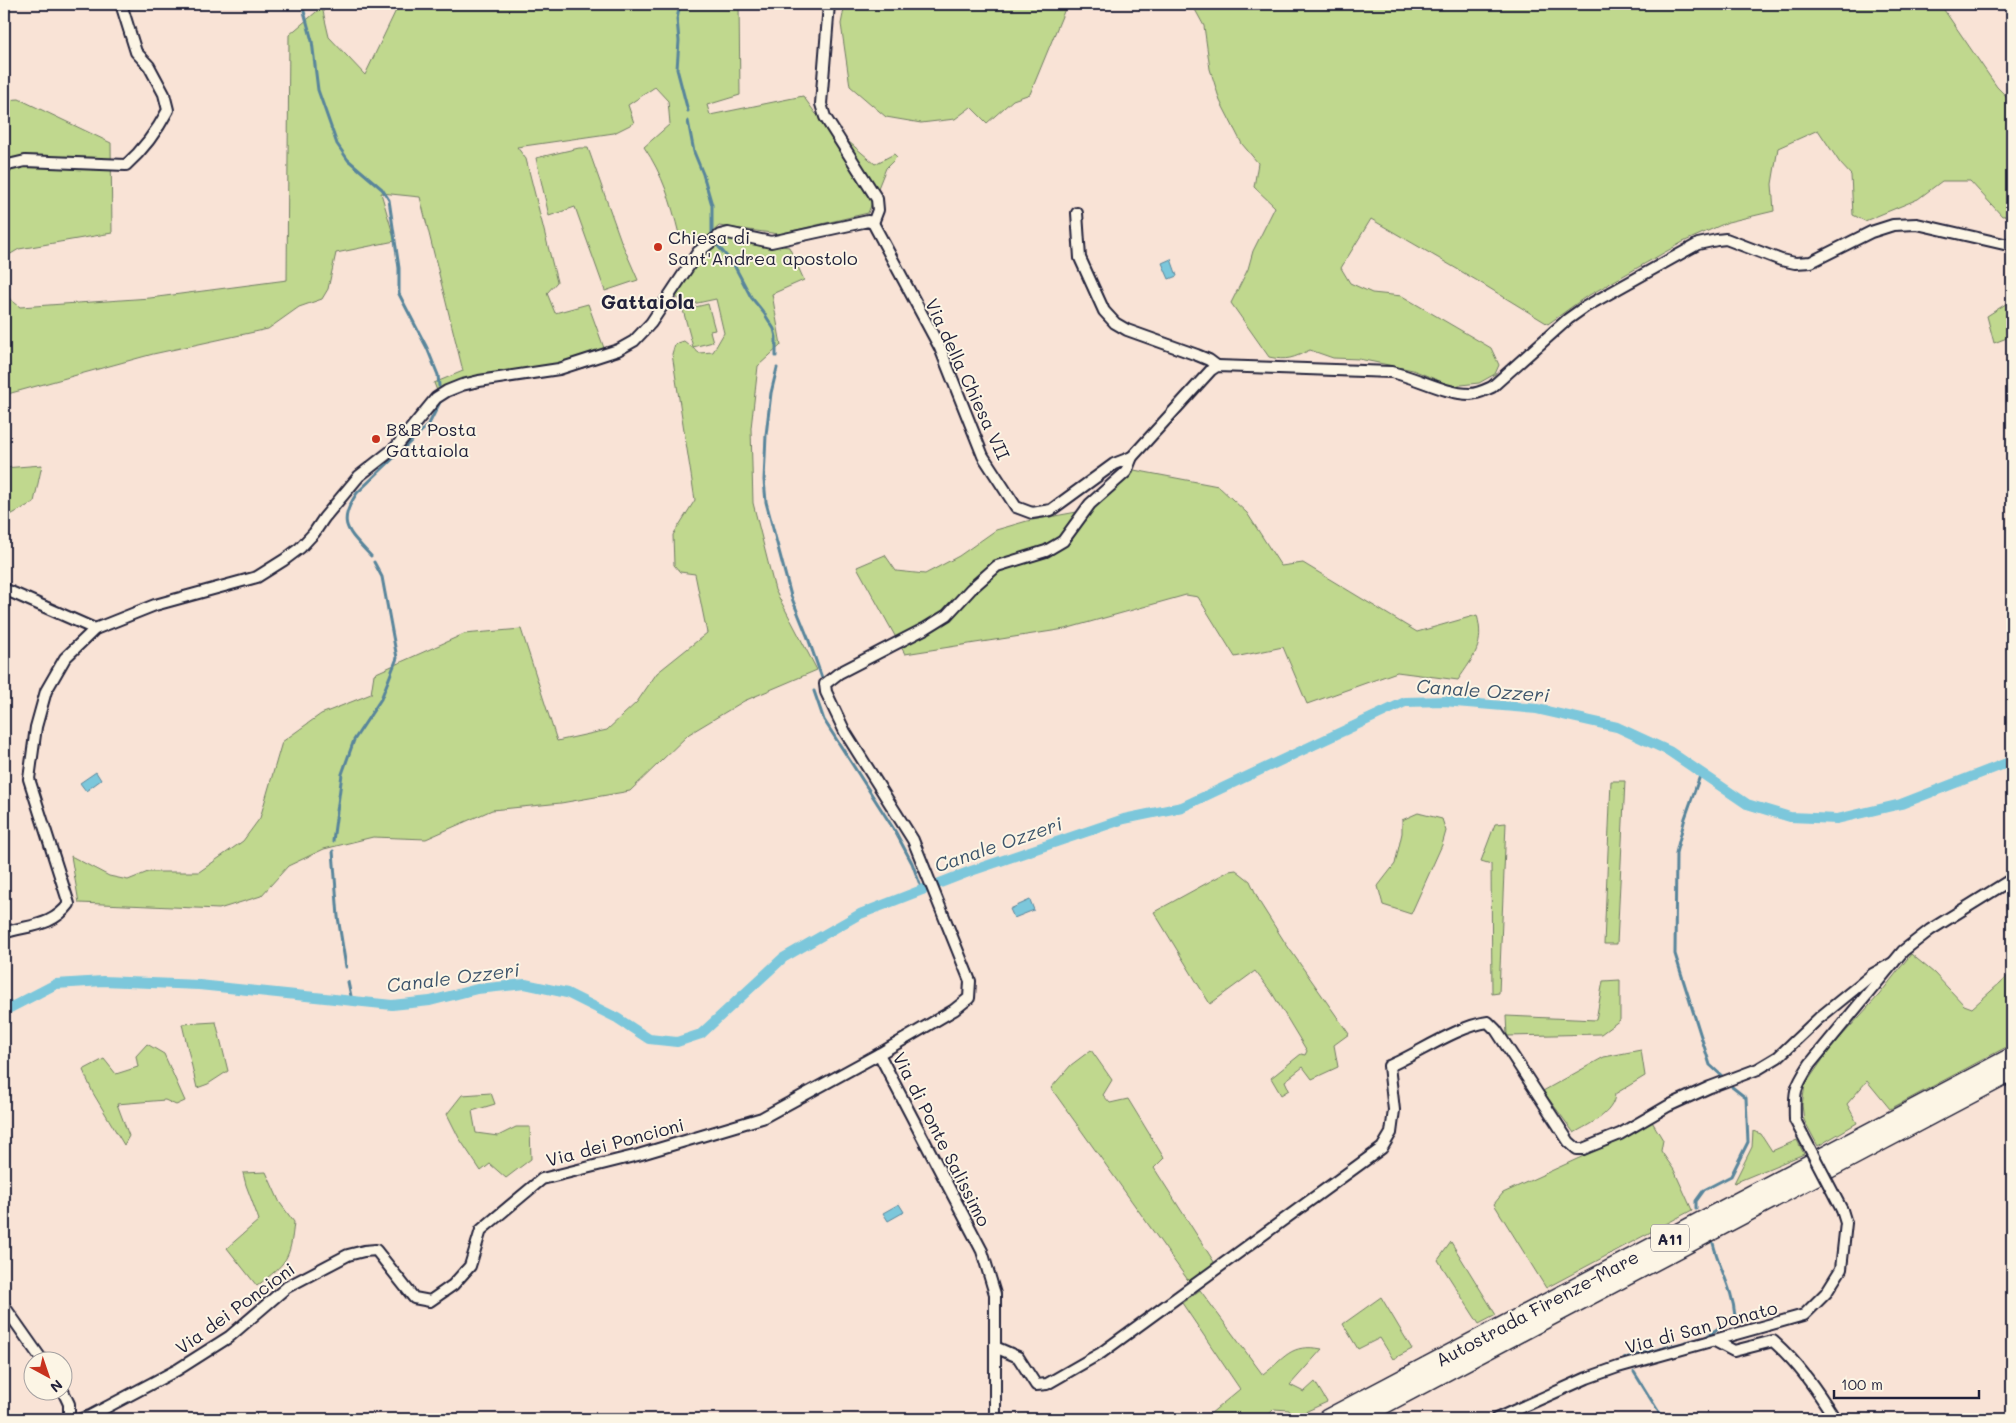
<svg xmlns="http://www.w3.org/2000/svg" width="2016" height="1423" font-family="Mali,sans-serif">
<rect width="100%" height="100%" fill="#f9e3d6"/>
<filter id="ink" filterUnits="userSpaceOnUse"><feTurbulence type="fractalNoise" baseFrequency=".02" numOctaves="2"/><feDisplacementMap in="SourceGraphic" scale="10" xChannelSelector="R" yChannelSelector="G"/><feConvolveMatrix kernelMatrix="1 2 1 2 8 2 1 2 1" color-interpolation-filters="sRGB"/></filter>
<g filter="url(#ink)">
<g fill="#c0d88e" stroke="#717d64">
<path d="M 399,4 L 739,4 L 740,95 L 707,105 L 710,115 L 803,96 L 816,114 L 875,164 L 894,154 L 897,157 L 886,168 L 868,213 L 779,234 L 719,226 L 698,245 L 679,234 C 671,202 663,175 644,147 L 670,124 L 668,101 L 655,87 L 628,105 L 634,123 L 614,133 L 517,147 L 526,159 L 557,282 L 547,293 L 555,313 L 588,304 L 608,359 L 583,368 L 459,390 L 441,401 L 434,383 L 463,371 L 420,197 L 381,193 L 395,241 L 336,253 L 328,289 L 322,299 L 299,307 L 268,329 L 153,354 L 4,395 L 4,294 L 20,307 L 150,298 L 287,280 L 289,35 L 322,7 L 329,37 L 365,75 Z"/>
<path d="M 845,4 L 1067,4 L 1030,94 L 1013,100 L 987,123 L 971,107 L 955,119 L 921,123 L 886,117 L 850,86 L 841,24 Z"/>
<path d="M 1192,4 L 1940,4 L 1997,87 L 2012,102 L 2012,215 L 2002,216 L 1970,181 L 1942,181 L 1918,199 L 1865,221 L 1853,215 L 1851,175 L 1840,163 L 1818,130 L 1778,148 L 1772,184 L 1774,211 L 1728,222 L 1683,242 L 1584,298 L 1548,324 L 1476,280 L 1371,219 L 1341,268 L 1350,283 L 1372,293 L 1402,296 L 1491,348 L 1499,365 L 1495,374 L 1479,383 L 1452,386 L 1413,370 L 1359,359 L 1333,358 L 1310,350 C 1293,358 1287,361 1269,357 L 1231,303 L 1248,269 L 1253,251 L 1275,207 L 1254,187 L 1258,163 L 1242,144 L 1220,101 L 1210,69 L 1204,26 Z"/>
<path d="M 19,99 L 111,143 L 112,233 L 19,249 L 4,258 L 4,100 Z"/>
<path d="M 579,148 L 588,148 L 621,241 L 638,280 L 605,291 L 575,207 L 549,216 L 536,158 Z"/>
<path d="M 721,238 L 789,247 L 804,280 L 772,294 L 781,345 L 758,366 L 751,428 L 753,503 L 775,590 L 817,670 L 744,701 L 689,734 L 630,791 L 561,803 L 492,810 L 426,839 L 373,837 L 324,849 L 288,866 L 261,896 L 219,909 L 79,903 L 71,856 L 109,876 L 128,880 L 148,872 L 199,872 L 243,841 L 260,818 L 282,742 L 321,714 L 371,694 L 374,674 L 464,634 L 521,629 L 557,741 L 607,730 L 637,702 L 657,673 L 707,633 L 695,574 L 680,572 L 674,565 L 673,535 L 695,500 L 672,354 L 675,344 L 684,341 L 699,353 L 713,352 L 724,333 L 716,299 L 688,305 L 676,297 L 694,267 Z"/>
<path d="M 2012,300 L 2012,336 L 1994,343 L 1987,316 Z"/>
<path d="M 708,304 L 715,330 L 710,331 L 713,342 L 693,347 L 683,310 Z"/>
<path d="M 42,465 L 34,502 L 5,518 L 4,526 L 4,468 Z"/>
<path d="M 1134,470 L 1218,486 L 1247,513 L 1281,566 L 1303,563 L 1417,632 L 1477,615 C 1485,645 1474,656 1458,680 L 1397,672 L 1307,704 L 1283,647 L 1235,657 L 1198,597 L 1186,595 L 1065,629 L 905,654 L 857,567 L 885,555 L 896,571 L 925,574 L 959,556 L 996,530 L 1027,521 L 1088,510 Z"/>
<path d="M 1611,781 L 1625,781 L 1617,944 L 1604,944 Z"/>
<path d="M 1418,813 L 1442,819 L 1446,831 L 1442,845 L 1411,914 L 1383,905 L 1378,886 L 1395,864 L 1402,833 L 1402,820 Z"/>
<path d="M 1506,823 L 1499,993 L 1492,994 L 1491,864 L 1481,861 L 1495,824 Z"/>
<path d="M 1236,870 L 1250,881 L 1260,903 L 1284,941 L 1349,1034 L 1334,1045 L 1338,1067 L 1312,1079 L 1303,1067 L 1285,1081 L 1289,1090 L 1281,1095 L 1271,1078 L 1301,1054 L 1305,1055 L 1307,1051 L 1272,993 L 1255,971 L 1210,1004 L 1154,912 L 1229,871 Z"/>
<path d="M 1911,954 L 1934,973 L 1964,1005 L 1972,1008 L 2009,975 L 2012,979 L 2012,1044 L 1890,1109 L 1867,1081 L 1847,1104 L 1857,1123 L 1818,1146 L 1804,1120 L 1802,1105 L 1805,1085 L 1830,1049 L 1879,995 Z"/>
<path d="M 1620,980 L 1620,1020 L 1601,1034 L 1507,1036 L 1506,1016 L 1596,1020 L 1603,981 Z"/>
<path d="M 216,1022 L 228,1071 L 208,1084 L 197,1088 L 182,1024 Z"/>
<path d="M 147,1044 L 164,1054 L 185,1101 L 176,1105 L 165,1100 L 117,1104 L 129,1136 L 124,1145 L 93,1093 L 83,1070 L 104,1059 L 116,1074 L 138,1067 L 136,1056 Z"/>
<path d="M 1091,1050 L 1112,1080 L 1103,1095 L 1110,1103 L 1128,1099 L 1164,1158 L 1154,1168 L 1216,1265 L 1190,1283 L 1051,1088 L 1071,1065 Z"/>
<path d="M 1641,1050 L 1645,1076 L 1615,1094 C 1614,1114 1589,1124 1574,1133 L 1543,1091 L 1604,1057 Z"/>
<path d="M 491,1093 L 495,1104 L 472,1111 L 476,1133 L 498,1136 L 516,1127 L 530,1127 L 531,1159 L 506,1178 L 490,1164 L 481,1171 L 459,1138 L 447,1114 L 462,1095 Z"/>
<path d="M 1651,1120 L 1663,1140 L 1661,1151 L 1674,1170 L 1692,1210 L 1546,1288 L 1494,1204 L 1503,1193 L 1588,1154 Z"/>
<path d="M 1753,1131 L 1761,1134 L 1772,1151 L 1797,1140 L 1804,1154 L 1734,1183 L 1752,1147 Z"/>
<path d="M 266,1172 L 280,1203 L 294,1222 C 290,1261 287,1262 257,1286 L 227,1248 L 259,1220 L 246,1185 L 243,1173 Z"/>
<path d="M 1451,1242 L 1496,1315 L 1479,1324 L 1438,1260 Z"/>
<path d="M 1200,1290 L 1263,1375 C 1285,1358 1290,1343 1322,1349 L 1290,1385 L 1304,1392 L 1315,1382 L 1327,1402 L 1292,1418 L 1289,1410 L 1274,1409 L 1264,1419 L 1204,1419 L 1240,1389 L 1182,1303 Z"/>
<path d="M 1381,1297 L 1412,1349 L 1393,1359 L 1380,1338 L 1358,1349 L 1343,1324 Z"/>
</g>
<g fill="#7cc7db" stroke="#58859b">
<path d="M 1171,259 L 1177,276 L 1169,279 L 1162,263 Z"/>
<path d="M 96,772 L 101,780 L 86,791 L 80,783 Z"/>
<path d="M 1030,900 L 1034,910 L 1014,918 L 1010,909 Z"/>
<path d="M 899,1204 L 904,1212 L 888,1221 L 883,1213 Z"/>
</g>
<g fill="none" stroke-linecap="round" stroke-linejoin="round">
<g stroke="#58859b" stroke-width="3">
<path d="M 302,4 L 312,41 L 318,90 L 337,144 L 348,160 L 382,189 L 389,200 L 399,268 L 399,294 L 427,348 L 438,375 L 439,386"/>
<path d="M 680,4 L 677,19 L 679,41 L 677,69 L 688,111"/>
<path d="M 688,121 L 694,152 L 703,174 L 712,205 L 712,236"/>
<path d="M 718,246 L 734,265 L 751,297 L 764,313 L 774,329 L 776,337 L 776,356"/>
<path d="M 777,368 L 771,393 L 766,435 L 764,480 L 766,502 L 791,596 L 808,638 L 822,678"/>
<path d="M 371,556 C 348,531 336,524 357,493 L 429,424 L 440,402"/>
<path d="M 814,691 L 824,720 L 895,831 L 912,863 L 922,890"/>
<path d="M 1701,773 L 1685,818 L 1676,853 L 1675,954 L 1710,1065 L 1722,1076"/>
<path d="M 333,841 L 342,774 L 354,740 L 381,699 L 397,658 L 382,577 L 374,562"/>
<path d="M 333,851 L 338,917 L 346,967"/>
<path d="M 348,982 L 352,1001"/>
<path d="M 1696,1208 L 1696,1201 L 1704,1190 L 1731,1176 L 1748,1142 L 1746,1098 L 1732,1087"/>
<path d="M 1625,1358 L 1706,1337 L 1735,1316 C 1733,1290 1719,1268 1713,1243"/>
<path d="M 1634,1372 L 1663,1419"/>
</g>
<path stroke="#7cc7db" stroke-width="10" d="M 4,1011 L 56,984 L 103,981 L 199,985 L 392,1005 L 430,1001 L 477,989 L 525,984 L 567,993 L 617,1018 L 649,1039 L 677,1042 L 701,1034 L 783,958 L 860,914 L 971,871 L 1124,819 L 1182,807 L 1405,702 L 1444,701 L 1537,709 L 1617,727 L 1669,751 L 1747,804 L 1790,817 L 1837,819 L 1901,804 L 2012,761"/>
<g stroke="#22223b" stroke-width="14">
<g id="street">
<path d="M 829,4 L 821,104 L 825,117 L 877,199 L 878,210 L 873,223"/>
<path d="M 4,166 L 25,161 L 126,165 C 144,149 157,131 168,110 L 164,94 L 149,66 L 136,52 L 121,4"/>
<path d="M 1077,213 L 1080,258 L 1104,311 L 1115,323 L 1127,330 L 1197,355 L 1209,360 L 1217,366"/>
<path d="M 4,589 L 95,629"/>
<path d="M 4,933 C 28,925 52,927 69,904 L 29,779 L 36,727 L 46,691 L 65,658 L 95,629 L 155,605 L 257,577 L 284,560 L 300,548 L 314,533 L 324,518 L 359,476 L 396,447 L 436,398 L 447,391 L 462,385 L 479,381 L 559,369 L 618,350 L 634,341 L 651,323 L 698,252 L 720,235 L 728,233 L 771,242 L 868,221 L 873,223 L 940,348 L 983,456 L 1016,507 L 1032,513 L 1051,510 L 1114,464 L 1132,457"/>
<path d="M 1795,1120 C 1794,1091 1794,1089 1810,1064 L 1903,951 L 1930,930 L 2012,879"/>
<path d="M 4,1306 L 42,1360"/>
<path d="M 1715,1341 L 1734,1351 L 1773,1341 C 1799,1364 1817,1390 1835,1419"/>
<path d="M 995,1347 L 1018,1357 L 1036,1385 L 1047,1384 L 1101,1353 L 1382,1148 L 1391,1133 L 1394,1110 L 1389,1066 C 1419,1053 1458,1026 1488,1022 L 1496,1030 L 1569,1142 L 1577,1149 L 1583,1149 L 1620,1134 L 1668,1106 L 1710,1087 L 1758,1069 L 1778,1057 L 1819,1018 L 1873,974 L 1893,963"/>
<path d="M 62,1389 L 69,1404 L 69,1419"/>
<path d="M 81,1419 L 90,1416 L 177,1370 L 229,1337 L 287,1287 L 348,1255 L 364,1251 L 376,1250 L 414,1298 L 430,1301 L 453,1285 L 470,1266 L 481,1230 L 542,1179 L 638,1155 L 762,1118 L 879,1054"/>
<path d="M 995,1419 L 995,1294 L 982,1251 L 879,1054 L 954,1010 L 969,998 L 970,981 L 913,840 L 845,732 L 826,692 L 825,684 L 839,673 L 926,628 L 947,615 L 971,589 L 997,566 L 1046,551 L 1063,541 L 1090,504 L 1126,472 L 1132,457 L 1211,370 L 1217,366 L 1391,372 C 1416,377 1445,394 1470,394 C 1478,394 1485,390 1492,387 L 1568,319 L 1585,307 L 1698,244 L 1717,240 L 1726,239 L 1781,260 L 1795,263 L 1811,262 L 1871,232 L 1893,225 L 1917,224 L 2004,244 L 2012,244"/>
<path d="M 1496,1419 L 1587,1378 L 1618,1367 L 1804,1315 L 1826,1293 L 1841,1269 L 1846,1223 L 1842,1210"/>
</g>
</g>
<g stroke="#22223b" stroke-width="21">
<g id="highway">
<path d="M 1327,1419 L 2012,1057"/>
<path d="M 1356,1419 L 2012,1072"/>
</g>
</g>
<use href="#street" stroke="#fcf5e5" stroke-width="10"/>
<use href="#highway" stroke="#fcf5e5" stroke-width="18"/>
<g stroke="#22223b" stroke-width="14" stroke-linecap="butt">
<path id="street-bridge" d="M 1795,1120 L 1842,1210"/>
</g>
<use href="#street-bridge" stroke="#fcf5e5" stroke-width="10"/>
</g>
</g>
<g fill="#c8321e" stroke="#fcf5e5" stroke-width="2">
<circle cx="658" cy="247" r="5"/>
<circle cx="376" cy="439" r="5"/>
</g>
<g text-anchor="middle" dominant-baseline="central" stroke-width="4" stroke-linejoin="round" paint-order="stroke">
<rect fill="#fcf5e5" stroke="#63616e" stroke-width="1" x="1651" y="1224.5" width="38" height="27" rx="4"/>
<g font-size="16" font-weight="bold" fill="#22223b">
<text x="1670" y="1238">A11</text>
</g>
<g font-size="18" fill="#22223b" stroke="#fcf5e5" text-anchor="start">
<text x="668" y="237">Chiesa di<tspan x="668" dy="21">Sant'Andrea apostolo</tspan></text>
<text x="386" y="429">B&amp;B Posta<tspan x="386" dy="21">Gattaiola</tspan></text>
</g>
<g font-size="18" fill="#22223b" stroke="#fcf5e5">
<text transform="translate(968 379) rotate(65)">Via della Chiesa VII</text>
<text transform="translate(942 1139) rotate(63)">Via di Ponte Salissimo</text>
<text transform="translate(615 1142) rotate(-15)">Via dei Poncioni</text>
<text transform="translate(235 1308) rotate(-36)">Via dei Poncioni</text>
<text transform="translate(1537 1308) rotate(-28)">Autostrada Firenze-Mare</text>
<text transform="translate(1701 1327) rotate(-15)">Via di San Donato</text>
</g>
<g font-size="19" font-style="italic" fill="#3d546b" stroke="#fcf5e5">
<text transform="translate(1483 690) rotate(4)">Canale Ozzeri</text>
<text transform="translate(998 844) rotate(-19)">Canale Ozzeri</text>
<text transform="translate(453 977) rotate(-7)">Canale Ozzeri</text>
</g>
<g font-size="20" font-weight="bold" fill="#22223b" stroke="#fcf5e5">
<text x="648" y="301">Gattaiola</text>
</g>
</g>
<rect width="2016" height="1423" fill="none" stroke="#fcf5e5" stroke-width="20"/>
<rect x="10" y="10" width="1996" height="1403" fill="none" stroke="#22223b" stroke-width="2" filter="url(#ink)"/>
<g transform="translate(48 1376) rotate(140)"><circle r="24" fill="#fcf5e5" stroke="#a5a1a1"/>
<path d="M0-4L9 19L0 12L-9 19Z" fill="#c8321e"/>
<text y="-8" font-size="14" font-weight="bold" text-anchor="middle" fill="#22223b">N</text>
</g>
<path d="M1834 1390v8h145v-8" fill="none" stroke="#22223b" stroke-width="2.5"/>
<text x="1841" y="1390" font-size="15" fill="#22223b" stroke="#fcf5e5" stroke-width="4" paint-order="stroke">100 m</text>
</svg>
